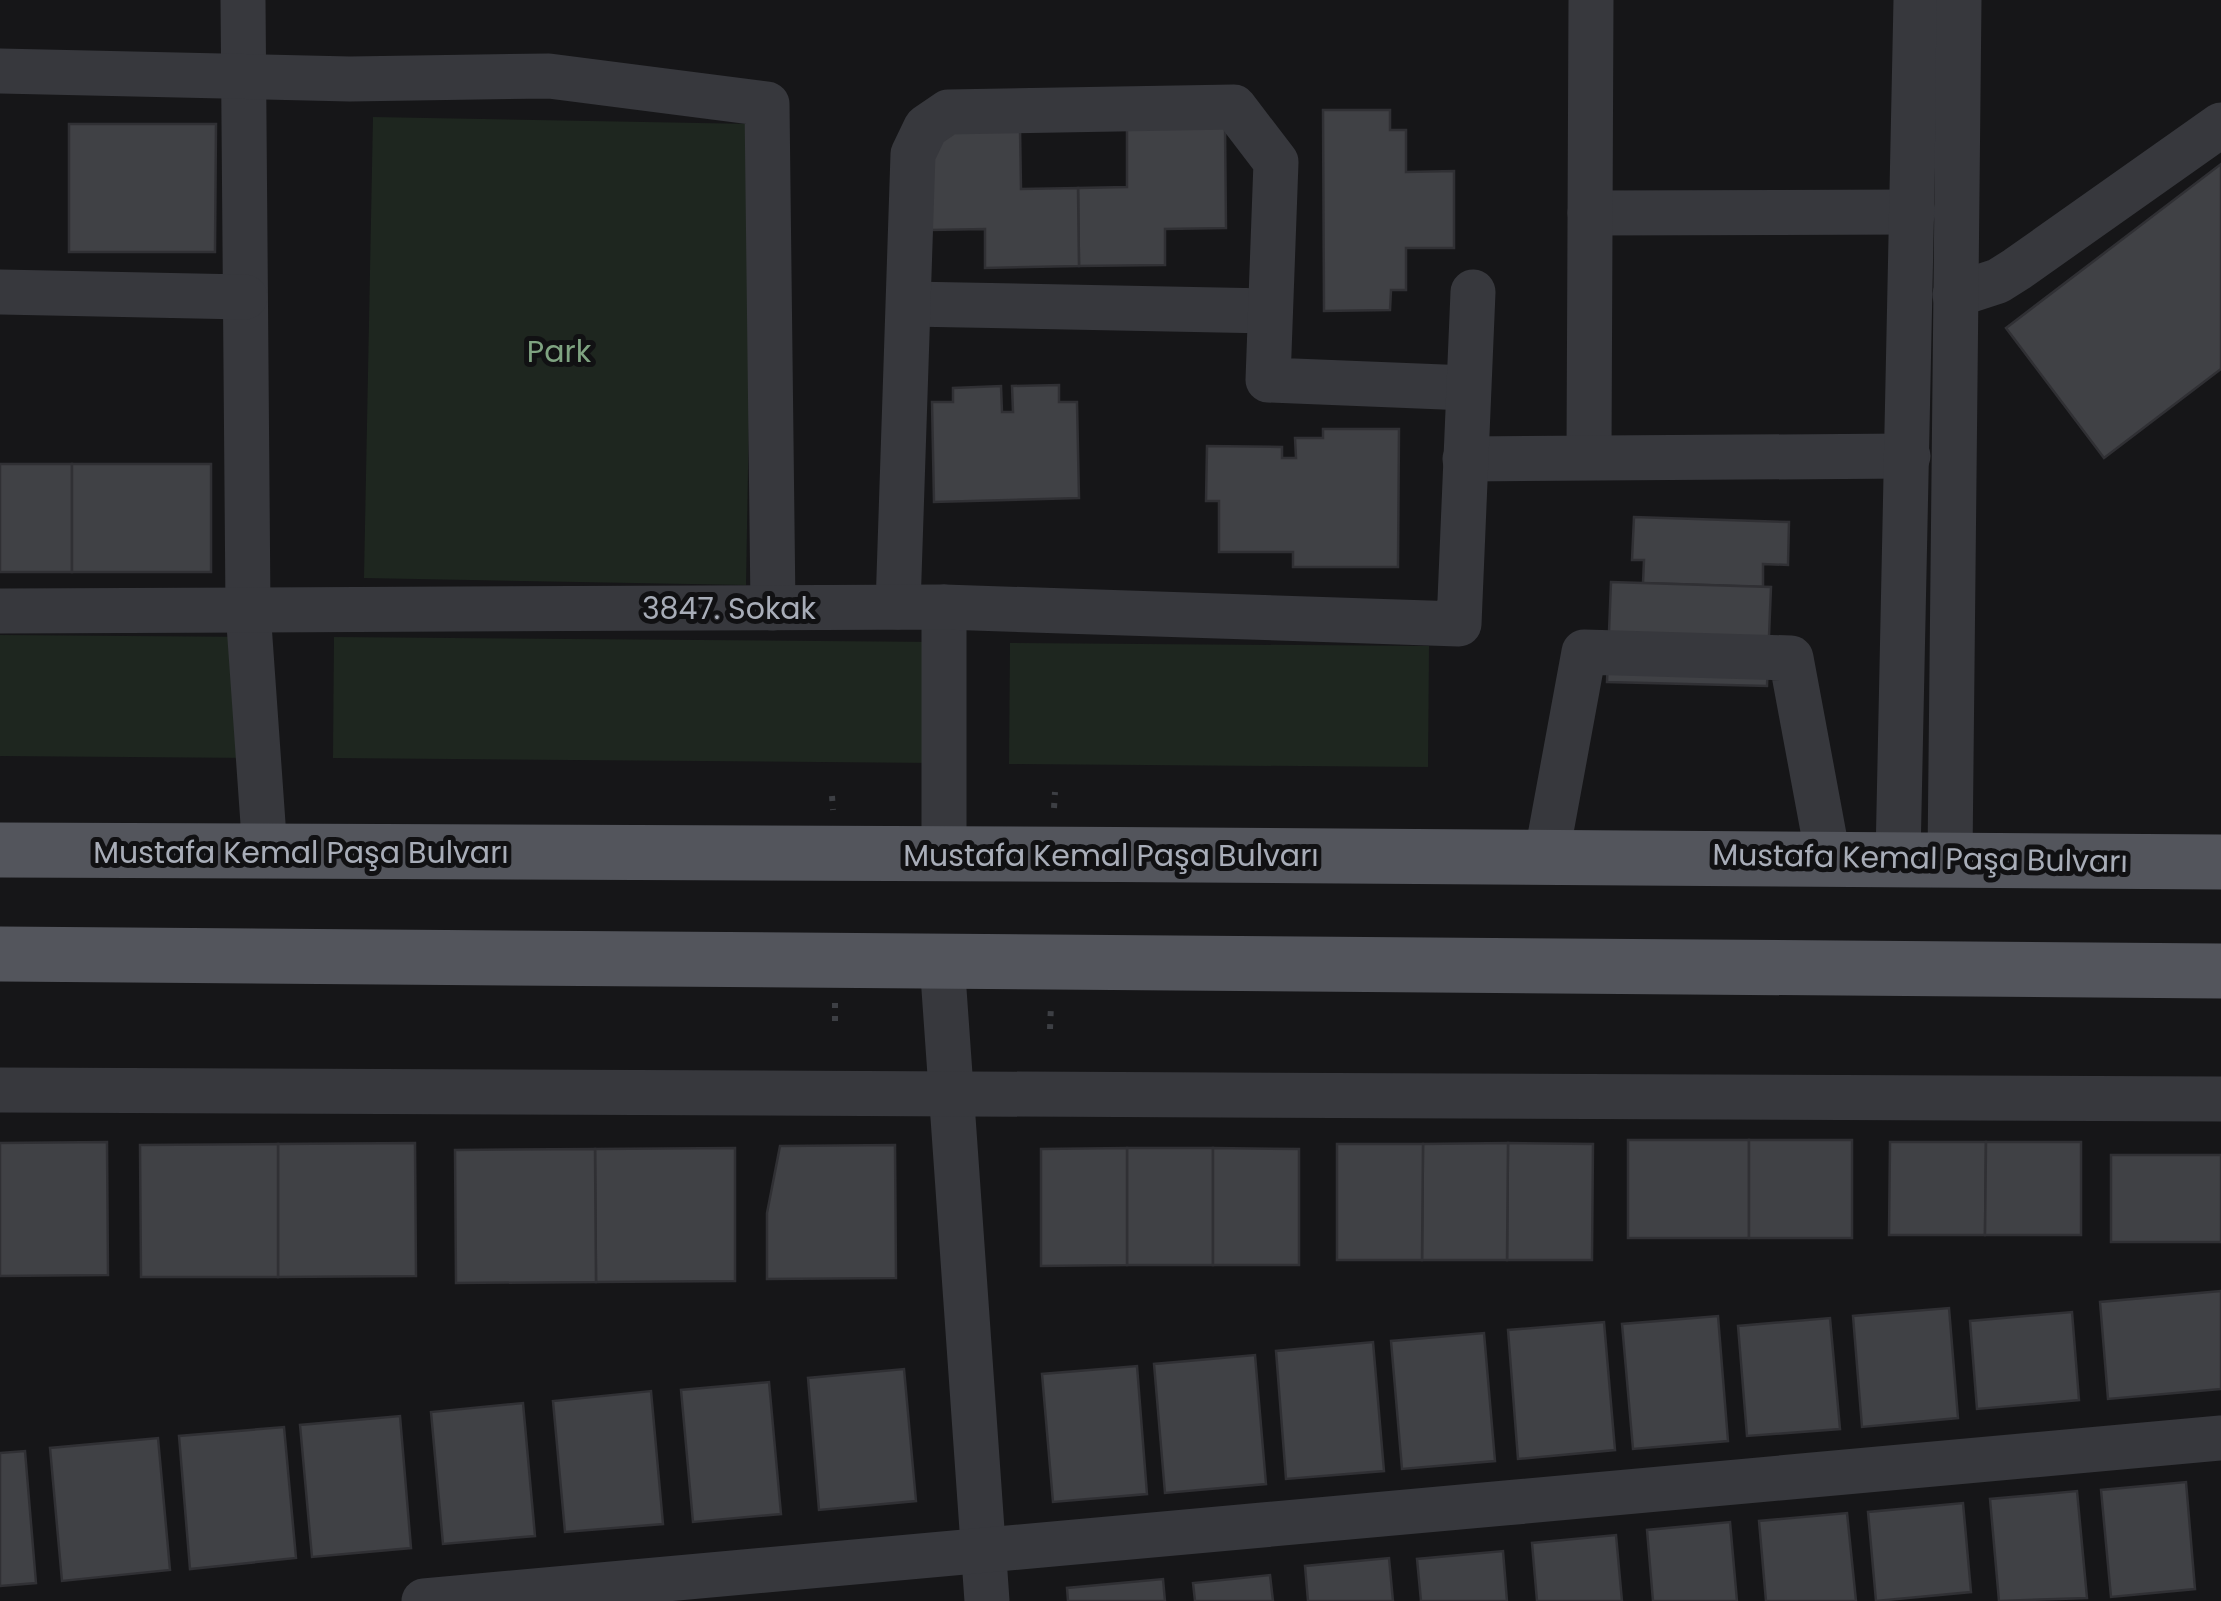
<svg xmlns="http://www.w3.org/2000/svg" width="2221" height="1601" font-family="Poppins,sans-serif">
<rect width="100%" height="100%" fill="#161618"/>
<g fill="#1e261f">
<path d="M 373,117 L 754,124 L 746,585 L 364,578 Z"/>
<path d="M 0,635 L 271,637 L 271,758 L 0,756 Z"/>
<path d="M 334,637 L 938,642 L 936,763 L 333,758 Z"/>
<path d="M 1010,643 L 1429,646 L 1428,767 L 1009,764 Z"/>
</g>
<g fill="#404145" stroke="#303034" stroke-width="2.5">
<path d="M 1323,110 L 1390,110 L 1390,130 L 1406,130 L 1406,172 L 1454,171 L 1454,248 L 1406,248 L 1406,290 L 1391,290 L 1390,310 L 1324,311 Z"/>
<path d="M 69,124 L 216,124 L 215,252 L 69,252 Z"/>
<path d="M 1225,124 L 1226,228 L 1165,229 L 1165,265 L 1079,266 L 1078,188 L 1127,187 L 1127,126 Z"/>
<path d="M 1020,128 L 1021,189 L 1078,188 L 1079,266 L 985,268 L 985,229 L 931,230 L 929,130 Z"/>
<path d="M 2221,164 L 2221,369 L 2104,458 L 2006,328 Z"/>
<path d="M 1059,385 L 1059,402 L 1077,402 L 1079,498 L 934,502 L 932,402 L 953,402 L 953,388 L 1001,386 L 1002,412 L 1013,412 L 1012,386 Z"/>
<path d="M 1323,429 L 1399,429 L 1398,567 L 1293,567 L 1293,552 L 1219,552 L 1219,501 L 1206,501 L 1207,446 L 1282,447 L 1282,458 L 1296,458 L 1295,438 L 1323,438 Z"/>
<rect x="0" y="464" width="72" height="108"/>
<rect x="72" y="464" width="139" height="108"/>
<path d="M 1634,517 L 1789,522 L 1788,565 L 1763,564 L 1763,587 L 1643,583 L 1644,560 L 1632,560 Z"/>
<path d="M 1611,582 L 1771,587 L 1767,686 L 1607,682 Z"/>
<rect x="1628" y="1140" width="121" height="98"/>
<rect x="1749" y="1140" width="103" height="98"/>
<path d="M 107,1142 L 108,1275 L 0,1276 L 0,1143 Z"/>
<path d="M 1890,1142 L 1986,1142 L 1985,1235 L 1889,1235 Z"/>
<path d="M 1986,1142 L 2081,1142 L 2081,1235 L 1985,1235 Z"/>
<path d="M 415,1143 L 416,1276 L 278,1277 L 278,1144 Z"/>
<path d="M 1508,1143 L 1593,1144 L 1592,1260 L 1507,1260 Z"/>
<path d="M 1508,1143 L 1507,1260 L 1422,1260 L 1423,1144 Z"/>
<path d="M 278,1144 L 278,1277 L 141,1277 L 140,1145 Z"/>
<path d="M 1337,1144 L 1423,1144 L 1422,1260 L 1337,1260 Z"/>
<path d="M 895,1145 L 896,1278 L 767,1279 L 767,1213 L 780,1146 Z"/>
<path d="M 735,1148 L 735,1281 L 596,1282 L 595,1149 Z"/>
<rect x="1127" y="1148" width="86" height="117"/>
<path d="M 1127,1148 L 1127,1265 L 1041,1266 L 1041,1149 Z"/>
<path d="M 1213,1148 L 1299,1149 L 1299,1265 L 1213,1265 Z"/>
<path d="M 595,1149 L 596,1282 L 456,1283 L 455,1150 Z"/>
<rect x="2111" y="1155" width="110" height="87"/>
<path d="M 2221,1291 L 2221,1389 L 2108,1399 L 2100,1302 Z"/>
<path d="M 1949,1308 L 1958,1418 L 1862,1427 L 1853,1316 Z"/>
<path d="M 2072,1312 L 2079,1400 L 1977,1409 L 1970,1321 Z"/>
<path d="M 1718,1316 L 1728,1441 L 1633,1449 L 1622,1324 Z"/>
<path d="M 1830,1318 L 1840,1429 L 1747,1436 L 1738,1326 Z"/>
<path d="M 1604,1322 L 1615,1450 L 1518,1459 L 1508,1330 Z"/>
<path d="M 1484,1333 L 1495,1461 L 1402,1469 L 1391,1341 Z"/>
<path d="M 1373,1342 L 1384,1471 L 1286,1479 L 1276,1351 Z"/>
<path d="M 1255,1355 L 1266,1484 L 1165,1493 L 1154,1364 Z"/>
<path d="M 1137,1366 L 1147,1494 L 1053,1502 L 1042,1374 Z"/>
<path d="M 904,1369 L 916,1501 L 819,1510 L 808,1378 Z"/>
<path d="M 769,1382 L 781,1514 L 693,1522 L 681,1390 Z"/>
<path d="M 651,1391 L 663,1524 L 565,1532 L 553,1401 Z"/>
<path d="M 523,1403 L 535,1536 L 443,1544 L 431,1412 Z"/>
<path d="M 400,1416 L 411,1548 L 312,1557 L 300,1425 Z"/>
<path d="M 284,1427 L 296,1558 L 190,1569 L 179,1436 Z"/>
<path d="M 158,1438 L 170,1570 L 62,1581 L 50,1448 Z"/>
<path d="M 25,1451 L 36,1583 L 0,1586 L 0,1453 Z"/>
<path d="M 2186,1482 L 2195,1589 L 2111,1597 L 2101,1490 Z"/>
<path d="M 2077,1491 L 2087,1598 L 1999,1601 L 1990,1499 Z"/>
<path d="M 1963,1503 L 1971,1592 L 1876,1601 L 1868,1512 Z"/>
<path d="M 1847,1513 L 1856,1601 L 1766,1601 L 1759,1521 Z"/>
<path d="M 1730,1522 L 1737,1601 L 1653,1601 L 1647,1530 Z"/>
<path d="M 1616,1535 L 1622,1601 L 1537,1601 L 1532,1543 Z"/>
<path d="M 1503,1551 L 1507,1601 L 1421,1601 L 1417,1559 Z"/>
<path d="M 1389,1558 L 1393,1601 L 1308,1601 L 1305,1566 Z"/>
<path d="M 1270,1575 L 1273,1601 L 1195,1601 L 1193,1583 Z"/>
<path d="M 1163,1579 L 1165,1601 L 1068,1601 L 1067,1588 Z"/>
</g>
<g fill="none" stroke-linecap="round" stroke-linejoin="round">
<g stroke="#3d3f44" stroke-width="6" stroke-dasharray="5 8" stroke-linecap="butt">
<path d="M 832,796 L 833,810"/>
<path d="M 1054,808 L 1055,792"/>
<path d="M 835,1003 L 835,1026"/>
<path d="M 1050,1029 L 1051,1005"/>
</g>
<g stroke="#37383d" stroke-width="45">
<path d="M 243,0 L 248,610 L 265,852"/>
<path d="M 0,71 L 350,79 L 549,76 L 767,104 L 773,608"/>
<path d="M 1590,213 L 1913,212"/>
<path d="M 0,292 L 245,297"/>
<path d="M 1955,295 L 1998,281 L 2017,269 L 2221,125"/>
<path d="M 909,304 L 1270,311"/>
<path d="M 1589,455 L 1591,0"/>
<path d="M 1465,459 L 1908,456"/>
<path d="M 898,607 L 913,154 L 926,127 L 948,112 L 1234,107 L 1276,162 L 1268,380 L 1468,388"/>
<path d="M 944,607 L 944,856"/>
<path d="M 0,611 L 944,607 L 1459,624 L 1473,292"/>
<path d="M 1547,853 L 1584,652 L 1791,658 L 1828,857"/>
<path d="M 1898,858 L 1916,0"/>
<path d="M 1950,858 L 1959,0"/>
<path d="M 942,961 L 987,1601"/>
<path d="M 0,1090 L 2221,1099"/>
<path d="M 424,1601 L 2221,1438"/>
</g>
<g stroke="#53555c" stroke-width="55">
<path d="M 0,850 C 740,856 1481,852 2221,862"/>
<path d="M 0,954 L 2221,971"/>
</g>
</g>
<g text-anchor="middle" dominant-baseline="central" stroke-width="10" stroke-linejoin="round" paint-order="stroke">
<g font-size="30" fill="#7fa381" stroke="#111113">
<text x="559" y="351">Park</text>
</g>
<g font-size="30" fill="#a8adb8" stroke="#111113">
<text x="729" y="608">3847. Sokak</text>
<text x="301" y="852">Mustafa Kemal Paşa Bulvarı</text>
<text x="1111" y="855">Mustafa Kemal Paşa Bulvarı</text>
<text transform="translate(1920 858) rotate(1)">Mustafa Kemal Paşa Bulvarı</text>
</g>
</g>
</svg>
